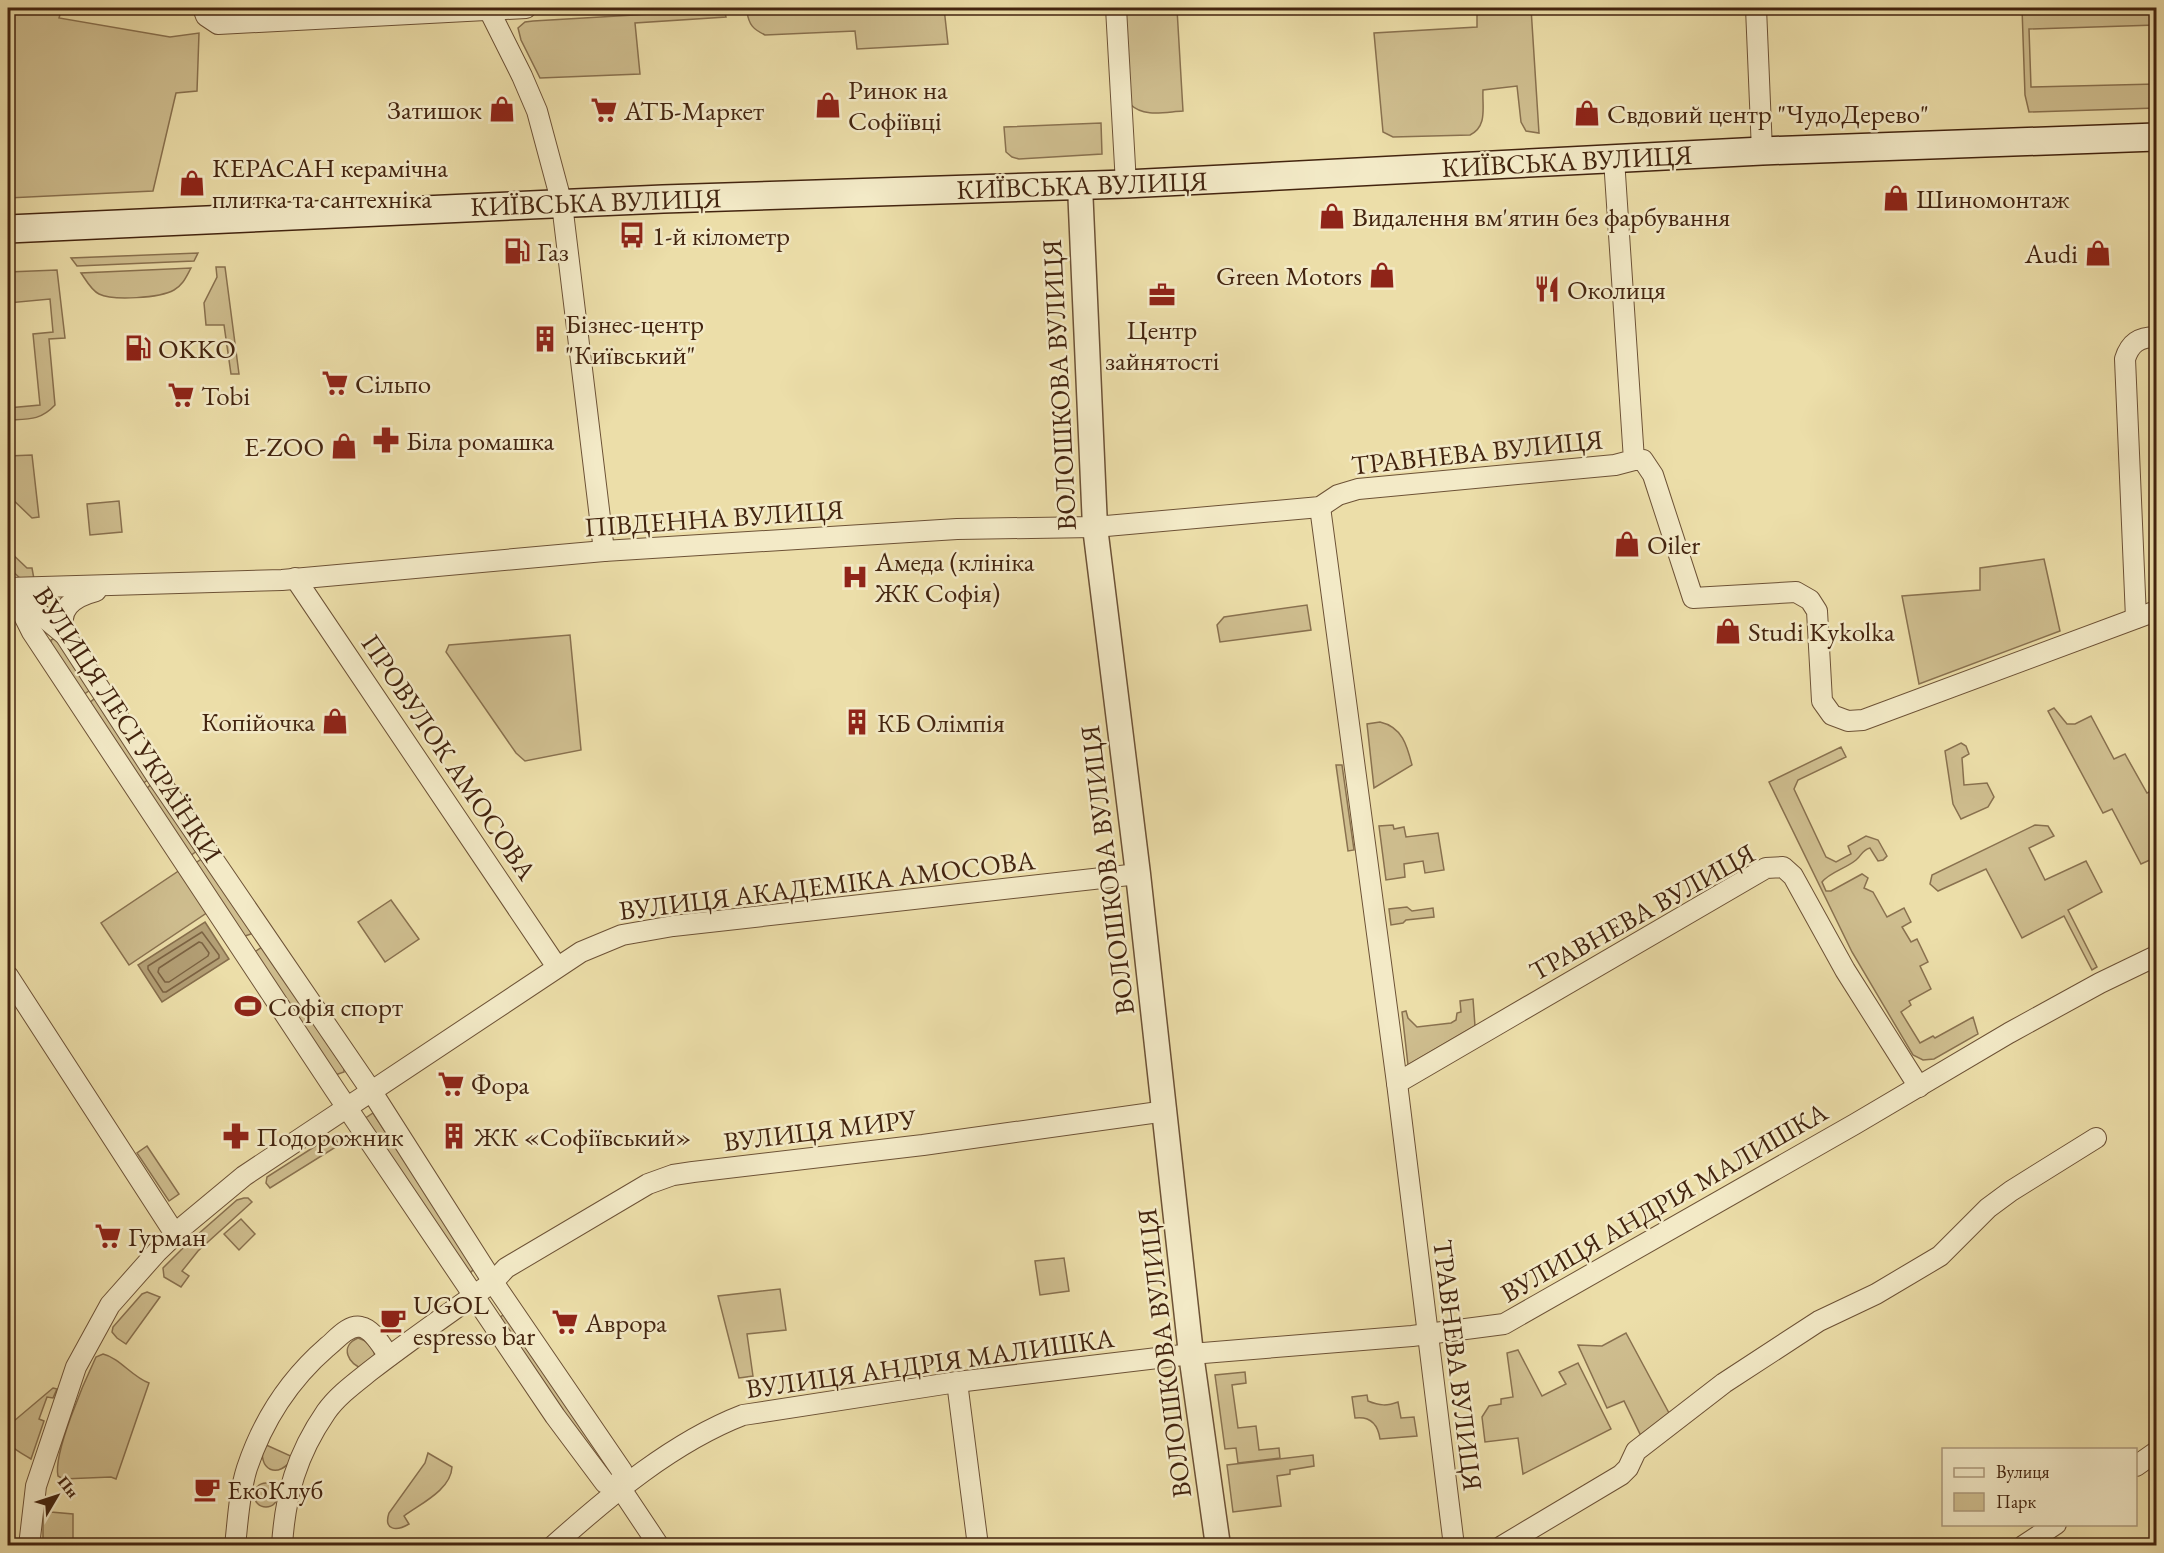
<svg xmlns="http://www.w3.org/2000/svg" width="2164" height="1553" font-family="'EB Garamond',serif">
<rect width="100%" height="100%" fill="#ecdea9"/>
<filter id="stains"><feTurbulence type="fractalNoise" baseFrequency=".00333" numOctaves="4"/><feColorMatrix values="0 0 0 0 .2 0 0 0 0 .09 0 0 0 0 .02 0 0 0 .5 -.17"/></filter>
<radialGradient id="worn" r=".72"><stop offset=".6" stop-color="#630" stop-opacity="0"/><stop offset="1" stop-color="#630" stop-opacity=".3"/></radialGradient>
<g fill="#cfbe8f" stroke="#89714f" stroke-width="1.5">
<path d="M 8,8 L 78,8 L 77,11 L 62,8 L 59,18 L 170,37 L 199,33 L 197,91 L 176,93 L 153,191 L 8,198 Z"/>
<path d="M 751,8 L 829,8 L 832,13 L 944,8 L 948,44 L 857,49 L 855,31 L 765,35 C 753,29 749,25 747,12 Z"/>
<path d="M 1121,8 L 1132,8 L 1133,11 L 1177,9 L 1183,111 C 1165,112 1144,118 1130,104 Z"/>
<path d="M 1477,8 L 1531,8 L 1539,133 L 1526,131 L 1521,122 L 1517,86 L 1483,90 C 1482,107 1488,126 1470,135 L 1393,137 L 1383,132 L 1374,33 L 1477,27 Z"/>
<path d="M 2022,8 L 2156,8 L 2156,25 L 2029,29 L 2031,87 L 2156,84 L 2156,108 L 2029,112 L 2025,95 Z"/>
<path d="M 719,10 L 725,13 L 726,17 L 635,23 L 640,74 L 540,78 L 521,40 L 518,28 L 525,22 L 533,21 Z"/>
<path d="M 1101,123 L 1102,154 L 1019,159 L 1012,157 L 1006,152 L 1004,127 Z"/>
<path d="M 198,253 L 194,261 L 77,266 L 71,258 Z"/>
<path d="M 216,267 L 225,267 L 239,374 L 231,374 L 224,325 L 206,325 L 204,303 L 217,277 Z"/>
<path d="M 191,268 C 186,277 183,285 174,290 C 160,298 113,301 99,294 C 91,290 86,280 81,273 Z"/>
<path d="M 57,270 L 65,338 L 49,339 L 55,405 C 40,421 28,419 8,420 L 8,408 L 40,405 L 33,334 L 53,332 L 50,299 L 8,303 L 8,272 Z"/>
<path d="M 32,455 L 39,517 L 32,518 L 8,495 L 8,456 Z"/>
<path d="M 119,501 L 122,532 L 90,535 L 87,504 Z"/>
<path d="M 8,550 L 27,568 L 32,568 L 34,579 L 22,580 L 8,567 Z"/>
<path d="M 2044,559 L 2060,631 L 1919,684 L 1902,596 L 1980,590 L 1980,568 Z"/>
<path d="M 1307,605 L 1311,630 L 1220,642 L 1217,625 L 1224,617 Z"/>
<path d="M 570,635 L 581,750 L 525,761 L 516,753 L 446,652 L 449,645 Z"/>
<path d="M 56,638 L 93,688 L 83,695 L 52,648 L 51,640 Z"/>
<path d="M 98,696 L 152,777 L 142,784 L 89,703 Z"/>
<path d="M 2054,708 L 2067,724 L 2075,724 L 2091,716 L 2114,759 L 2125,754 L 2147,793 L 2153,790 L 2156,797 L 2156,830 L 2150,834 L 2156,847 L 2156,866 L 2152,859 L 2141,864 L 2112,809 L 2103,813 L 2048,711 Z"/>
<path d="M 1380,722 C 1402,727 1407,745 1412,765 L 1374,788 L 1367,724 Z"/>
<path d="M 1961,743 L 1966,746 L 1969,754 L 1962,758 L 1964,785 L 1987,783 L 1994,797 L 1988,807 L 1961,819 L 1953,804 L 1945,751 Z"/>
<path d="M 1841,747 L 1846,757 L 1798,780 L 1794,789 L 1826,857 L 1836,862 L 1851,854 L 1848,846 L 1866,836 L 1878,840 L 1887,856 L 1883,860 L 1878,861 L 1870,848 C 1862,850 1862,855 1856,860 C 1845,869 1830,872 1822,882 L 1826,891 L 1831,891 L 1862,874 L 1868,878 L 1864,888 L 1873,892 L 1887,917 L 1904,908 L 1911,922 L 1902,927 L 1911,942 L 1917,939 L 1928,962 L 1920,966 L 1931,989 L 1909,1001 L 1911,1005 L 1901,1012 L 1920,1043 L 1933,1036 L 1935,1038 L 1973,1017 L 1978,1034 L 1934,1059 L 1923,1060 L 1913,1055 L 1852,952 L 1769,782 Z"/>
<path d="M 1336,765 L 1342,765 L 1354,850 L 1348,851 Z"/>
<path d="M 154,782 L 198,850 L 190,856 L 146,789 Z"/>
<path d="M 1393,825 L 1394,829 L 1404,827 L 1406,837 L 1438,833 L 1444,870 L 1425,873 L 1423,861 L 1404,864 L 1405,877 L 1386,880 L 1379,826 Z"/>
<path d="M 2035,825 L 2048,826 L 2054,836 L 2029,848 L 2045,880 L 2086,861 L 2102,892 L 2068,910 L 2097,967 L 2092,970 L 2064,916 L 2022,938 L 1986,869 L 1938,891 L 1930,884 L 1932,875 Z"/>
<path d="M 203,858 L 251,930 L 251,934 L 242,937 L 194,864 Z"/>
<path d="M 180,870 L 208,912 L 129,965 L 101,923 Z"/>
<path d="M 391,900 L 419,939 L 385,962 L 358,922 Z"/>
<path d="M 1407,907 L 1412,911 L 1433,908 L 1434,917 L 1406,920 L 1403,923 L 1391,925 L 1389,909 Z"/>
<path d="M 262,947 L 344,1068 L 344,1072 L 335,1075 L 253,953 Z"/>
<path d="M 1473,999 L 1475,1026 L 1408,1065 L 1402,1012 L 1406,1011 L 1408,1018 L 1417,1027 L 1451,1023 L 1456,1020 L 1457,1013 L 1461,1012 L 1460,1001 Z"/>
<path d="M 373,1113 L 475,1268 L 470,1273 L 364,1119 Z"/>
<path d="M 328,1138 L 335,1138 L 339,1145 L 270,1188 L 266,1183 L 267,1177 Z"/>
<path d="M 147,1146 L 179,1194 L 169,1201 L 137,1153 Z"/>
<path d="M 244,1198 L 248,1198 L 252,1202 L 198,1251 L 182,1271 L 189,1276 L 181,1287 L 164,1277 L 163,1268 L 188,1243 L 237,1200 Z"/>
<path d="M 241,1219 L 255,1234 L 239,1250 L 224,1234 Z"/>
<path d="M 1064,1258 L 1069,1291 L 1040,1295 L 1035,1261 Z"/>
<path d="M 780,1289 L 786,1330 L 747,1334 L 753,1376 L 739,1378 L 718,1296 Z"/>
<path d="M 147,1292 L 160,1297 L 126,1344 L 117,1338 L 112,1332 L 113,1327 L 142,1294 Z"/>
<path d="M 504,1314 L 614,1472 L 611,1478 L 497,1320 Z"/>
<path d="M 1626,1333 L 1669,1413 L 1641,1436 L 1624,1401 L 1607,1408 L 1578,1345 L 1602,1346 Z"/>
<path d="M 358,1338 C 368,1341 375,1348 375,1359 L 364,1369 C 348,1365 339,1346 358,1338 Z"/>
<path d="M 1518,1350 L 1542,1396 L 1566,1384 L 1559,1372 L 1578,1363 L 1611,1429 L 1523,1474 L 1518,1438 L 1485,1442 L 1482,1417 L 1489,1406 L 1501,1404 L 1501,1399 L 1513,1397 L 1507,1353 Z"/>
<path d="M 103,1354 C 120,1358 132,1377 149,1383 L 116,1479 L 111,1477 L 63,1479 L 58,1476 C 53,1453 85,1380 96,1357 Z"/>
<path d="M 1245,1372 L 1246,1383 L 1232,1385 L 1238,1428 L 1256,1426 L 1259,1450 L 1279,1448 L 1280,1458 L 1238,1463 L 1236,1448 L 1225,1449 L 1215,1375 Z"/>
<path d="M 53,1388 L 57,1389 L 53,1398 L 47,1397 L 39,1419 L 44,1421 L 31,1459 C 12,1447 7,1449 8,1426 Z"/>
<path d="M 1367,1395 L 1368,1401 C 1380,1406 1387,1406 1398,1402 L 1401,1418 L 1414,1417 L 1417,1436 L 1380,1439 C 1378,1425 1371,1416 1355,1418 L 1352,1397 Z"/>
<path d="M 264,1444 L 293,1457 C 279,1481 256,1470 264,1444 Z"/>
<path d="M 428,1453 L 452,1467 C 451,1490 420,1504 404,1516 L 409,1524 C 397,1531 383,1531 389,1513 L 425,1463 Z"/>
<path d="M 1313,1455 L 1314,1466 L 1290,1470 L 1290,1474 L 1277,1476 L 1281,1506 L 1233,1512 L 1227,1465 Z"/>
<circle cx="266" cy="1495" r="12"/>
<path d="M 45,1498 L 51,1499 L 51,1512 L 73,1514 L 73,1545 L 43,1545 L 43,1512 Z"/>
</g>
<path fill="#b39f75" stroke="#866e4c" stroke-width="1.5" d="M 205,922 L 229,959 L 162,1002 L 138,965 Z"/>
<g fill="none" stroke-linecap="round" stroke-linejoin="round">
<g stroke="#7b6242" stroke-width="1.5">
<path d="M 202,932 L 219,955 L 219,958 L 166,992 L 163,992 L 148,969 L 148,966 Z"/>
<path d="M 199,942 L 202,943 L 209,953 L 208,956 L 169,982 L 165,982 L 158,972 L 159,968 Z"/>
</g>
<g stroke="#6d5236" stroke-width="22">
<g id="minor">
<path d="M 203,8 L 206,16 L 218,24 L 526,8"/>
<path d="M 488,8 L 522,76 L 537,111 L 562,204 L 604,551"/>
<path d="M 1116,8 L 1126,184"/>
<path d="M 1756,8 L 1762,151"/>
<path d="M 1634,460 L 1643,460 L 1653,475 L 1693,598 L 1796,592 L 1810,600 L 1817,611 L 1822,701 L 1832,715 L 1848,721 L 1863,720 L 2156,611"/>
<path d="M 1320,507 L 1397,1083 L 1454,1546"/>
<path d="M 295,578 L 557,967"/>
<path d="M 8,588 L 282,580 L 604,551 L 957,529 L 1095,527 L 1320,507 L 1338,495 L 1358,489 L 1615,465 L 1634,460 L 1614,159"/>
<path d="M 10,588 L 32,632 L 335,1090 L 555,1416 L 605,1483 L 621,1489 L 659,1546"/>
<path d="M 16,594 L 65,635 L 157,777 L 372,1092 L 493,1282 L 622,1471 L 621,1489"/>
<path d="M 2136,618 L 2125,359 C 2130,343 2139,337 2156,337"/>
<path d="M 65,635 C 56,609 73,597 96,591"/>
<path d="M 8,976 L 175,1234"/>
<path d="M 1397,1083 L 1766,868 L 1783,867 L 1793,876 L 1845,970 L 1919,1087"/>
<path d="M 957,1382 L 978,1546"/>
<path d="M 2136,1466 L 2156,1452"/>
<path d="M 29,1546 L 36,1486 L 76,1367 L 110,1305 L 157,1252 L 185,1225 L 244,1176 L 581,952 L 622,935 L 673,926 L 1138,874"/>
<path d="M 235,1546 C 238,1520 239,1493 247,1468 C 263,1420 289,1380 327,1347 C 336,1340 348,1324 361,1327 C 373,1329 382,1347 389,1356"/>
<path d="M 282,1546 C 285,1495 297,1454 326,1412 C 337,1396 355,1383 370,1371 C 410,1340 452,1311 493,1282 L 506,1268 L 648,1184 L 673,1175 L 693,1172 L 923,1145 L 1166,1111"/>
<path d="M 553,1546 C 609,1496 673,1442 743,1415 L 957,1382 L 1191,1354 L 1412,1336 L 1504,1324 L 1855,1124 L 2009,1033 L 2100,983 L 2156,956"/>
<path d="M 1502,1546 L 1621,1475 L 1628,1468 L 1636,1451 L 1724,1383 L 1819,1321 L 1876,1294 L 1940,1256 L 1988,1208 L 2011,1191 L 2096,1138"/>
<path d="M 2023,1546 L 2056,1524"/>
</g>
</g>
<g stroke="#6d5236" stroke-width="27">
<path id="tertiary" d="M 1080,186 L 1095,527 L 1138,874 L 1191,1354 L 1218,1546"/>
</g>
<g stroke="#43240f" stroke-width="30">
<path id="secondary" d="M 8,229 L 663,199 L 1126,184 L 1762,151 L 2156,137"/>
</g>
<use href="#minor" stroke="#f3eac7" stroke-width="20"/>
<use href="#tertiary" stroke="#f3eac7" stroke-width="24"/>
<use href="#secondary" stroke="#f3eac7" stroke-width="27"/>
</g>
<defs>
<g id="shop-bare" transform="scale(2.07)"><path d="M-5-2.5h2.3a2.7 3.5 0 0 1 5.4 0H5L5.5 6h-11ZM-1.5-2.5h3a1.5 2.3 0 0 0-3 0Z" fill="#8f2418" stroke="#f3eac7" stroke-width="2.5" paint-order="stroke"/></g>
<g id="supermarket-bare" transform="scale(2.07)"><path d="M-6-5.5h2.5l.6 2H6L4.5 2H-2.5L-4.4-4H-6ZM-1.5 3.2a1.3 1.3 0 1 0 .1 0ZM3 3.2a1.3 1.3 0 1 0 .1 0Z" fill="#8f2418" stroke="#f3eac7" stroke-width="2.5" paint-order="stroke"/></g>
<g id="bus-bare" transform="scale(2.07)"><path d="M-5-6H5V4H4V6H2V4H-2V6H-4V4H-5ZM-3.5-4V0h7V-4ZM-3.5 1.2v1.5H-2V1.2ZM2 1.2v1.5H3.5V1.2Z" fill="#8f2418" stroke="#f3eac7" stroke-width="2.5" paint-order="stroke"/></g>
<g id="fuel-bare" transform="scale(2.07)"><path d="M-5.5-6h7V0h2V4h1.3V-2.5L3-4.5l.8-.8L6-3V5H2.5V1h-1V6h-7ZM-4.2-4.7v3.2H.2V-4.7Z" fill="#8f2418" stroke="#f3eac7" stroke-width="2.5" paint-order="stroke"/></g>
<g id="restaurant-bare" transform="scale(2.07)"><path d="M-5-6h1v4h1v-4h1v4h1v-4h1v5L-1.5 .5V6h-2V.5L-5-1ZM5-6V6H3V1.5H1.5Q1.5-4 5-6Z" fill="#8f2418" stroke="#f3eac7" stroke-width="2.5" paint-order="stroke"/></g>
<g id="office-bare" transform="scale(2.07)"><path d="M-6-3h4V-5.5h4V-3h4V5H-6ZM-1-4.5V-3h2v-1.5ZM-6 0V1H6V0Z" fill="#8f2418" stroke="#f3eac7" stroke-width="2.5" paint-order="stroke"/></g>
<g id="building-bare" transform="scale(2.07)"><path d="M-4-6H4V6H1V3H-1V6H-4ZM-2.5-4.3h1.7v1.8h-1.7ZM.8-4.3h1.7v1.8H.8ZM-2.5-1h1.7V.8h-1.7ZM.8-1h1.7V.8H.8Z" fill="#8f2418" stroke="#f3eac7" stroke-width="2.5" paint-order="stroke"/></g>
<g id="pharmacy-bare" transform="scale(2.07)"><path d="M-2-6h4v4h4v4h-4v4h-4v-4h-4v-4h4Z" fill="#8f2418" stroke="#f3eac7" stroke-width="2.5" paint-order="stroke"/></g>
<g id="hospital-bare" transform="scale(2.07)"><path d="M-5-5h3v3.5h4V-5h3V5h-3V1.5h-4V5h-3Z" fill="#8f2418" stroke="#f3eac7" stroke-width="2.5" paint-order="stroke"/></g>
<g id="stadium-bare" transform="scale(2.07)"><path d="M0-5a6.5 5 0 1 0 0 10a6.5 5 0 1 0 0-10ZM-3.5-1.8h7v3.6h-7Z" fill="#8f2418" stroke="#f3eac7" stroke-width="2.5" paint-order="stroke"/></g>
<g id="cafe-bare" transform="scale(2.07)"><path d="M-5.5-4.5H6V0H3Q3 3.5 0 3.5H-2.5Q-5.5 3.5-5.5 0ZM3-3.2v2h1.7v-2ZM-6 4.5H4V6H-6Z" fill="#8f2418" stroke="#f3eac7" stroke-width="2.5" paint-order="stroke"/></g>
</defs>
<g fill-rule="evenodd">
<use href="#shop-bare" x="828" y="105"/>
<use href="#shop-bare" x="502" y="109"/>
<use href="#supermarket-bare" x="604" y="110"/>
<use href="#shop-bare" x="1587" y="113"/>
<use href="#shop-bare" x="192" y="183"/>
<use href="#shop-bare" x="1896" y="198"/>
<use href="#shop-bare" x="1332" y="216"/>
<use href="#bus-bare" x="632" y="235"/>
<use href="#fuel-bare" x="517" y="251"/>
<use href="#shop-bare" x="2098" y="253"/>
<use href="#shop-bare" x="1382" y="275"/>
<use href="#restaurant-bare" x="1547" y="289"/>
<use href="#office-bare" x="1162" y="295"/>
<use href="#building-bare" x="545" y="339"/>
<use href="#fuel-bare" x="138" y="348"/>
<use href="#supermarket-bare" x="335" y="383"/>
<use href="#supermarket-bare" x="181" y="395"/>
<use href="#pharmacy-bare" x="386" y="440"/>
<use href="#shop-bare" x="344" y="446"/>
<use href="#shop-bare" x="1627" y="544"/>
<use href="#hospital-bare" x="855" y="577"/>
<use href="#shop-bare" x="1728" y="631"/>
<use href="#shop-bare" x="335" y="721"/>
<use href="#building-bare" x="857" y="722"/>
<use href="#stadium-bare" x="248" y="1006"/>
<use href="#supermarket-bare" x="451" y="1084"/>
<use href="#pharmacy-bare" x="236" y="1136"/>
<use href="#building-bare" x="454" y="1136"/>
<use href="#supermarket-bare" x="108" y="1236"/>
<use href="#cafe-bare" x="393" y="1320"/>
<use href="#supermarket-bare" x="565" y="1322"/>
<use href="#cafe-bare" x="207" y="1489"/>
</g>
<g text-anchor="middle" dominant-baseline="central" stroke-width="5" stroke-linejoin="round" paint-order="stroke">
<g font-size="27" fill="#43240f" stroke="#f3eac7" text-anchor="start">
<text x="848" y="89">Ринок на<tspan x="848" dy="31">Софіївці</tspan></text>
<text x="482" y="109" text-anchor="end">Затишок</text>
<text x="624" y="110">АТБ-Маркет</text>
<text x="1607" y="113">Свдовий центр "ЧудоДерево"</text>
<text x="212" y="167">КЕРАСАН керамічна<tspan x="212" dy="31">плитка та сантехніка</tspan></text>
<text x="1916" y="198">Шиномонтаж</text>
<text x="1352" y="216">Видалення вм'ятин без фарбування</text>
<text x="652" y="235">1-й кілометр</text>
<text x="537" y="251">Газ</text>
<text x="2078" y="253" text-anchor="end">Audi</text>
<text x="1362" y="275" text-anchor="end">Green Motors</text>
<text x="1567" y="289">Околиця</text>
<text x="565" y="323">Бізнес-центр<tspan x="565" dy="31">"Київський"</tspan></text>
<text x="1162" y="329" text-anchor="middle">Центр<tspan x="1162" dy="31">зайнятості</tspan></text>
<text x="158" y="348">OKKO</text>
<text x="355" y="383">Сільпо</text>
<text x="201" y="395">Tobi</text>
<text x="406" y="440">Біла ромашка</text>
<text x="324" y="446" text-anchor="end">E-ZOO</text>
<text x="1647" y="544">Oiler</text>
<text x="875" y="561">Амеда (клініка<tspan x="875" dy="31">ЖК Софія)</tspan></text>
<text x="1748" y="631">Studi Kykolka</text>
<text x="315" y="721" text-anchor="end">Копійочка</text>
<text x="877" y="722">КБ Олімпія</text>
<text x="268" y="1006">Софія спорт</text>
<text x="471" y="1084">Фора</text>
<text x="256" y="1136">Подорожник</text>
<text x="474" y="1136">ЖК «Софіївський»</text>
<text x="128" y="1236">Гурман</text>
<text x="413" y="1304">UGOL<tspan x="413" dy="31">espresso bar</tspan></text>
<text x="585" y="1322">Аврора</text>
<text x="227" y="1489">ЕкоКлуб</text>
</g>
<g font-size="27" fill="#43240f" stroke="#f3eac7">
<text transform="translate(1567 161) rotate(-3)">КИЇВСЬКА ВУЛИЦЯ</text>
<text transform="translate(1082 185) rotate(-2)">КИЇВСЬКА ВУЛИЦЯ</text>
<text transform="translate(596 202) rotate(-2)">КИЇВСЬКА ВУЛИЦЯ</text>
<text transform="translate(1059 385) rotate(-93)">ВОЛОШКОВА ВУЛИЦЯ</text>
<text transform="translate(1477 452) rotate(-6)">ТРАВНЕВА ВУЛИЦЯ</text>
<text transform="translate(714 518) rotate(-4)">ПІВДЕННА ВУЛИЦЯ</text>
<text transform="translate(128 724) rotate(57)">ВУЛИЦЯ ЛЕСІ УКРАЇНКИ</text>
<text transform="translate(449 757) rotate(56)">ПРОВУЛОК АМОСОВА</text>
<text transform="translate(1107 870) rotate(-97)">ВОЛОШКОВА ВУЛИЦЯ</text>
<text transform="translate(827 885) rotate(-7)">ВУЛИЦЯ АКАДЕМІКА АМОСОВА</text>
<text transform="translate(1642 912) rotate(-29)">ТРАВНЕВА ВУЛИЦЯ</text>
<text transform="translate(820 1130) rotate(-7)">ВУЛИЦЯ МИРУ</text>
<text transform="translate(1664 1202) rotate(-30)">ВУЛИЦЯ АНДРІЯ МАЛИШКА</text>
<text transform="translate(1164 1353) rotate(-97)">ВОЛОШКОВА ВУЛИЦЯ</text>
<text transform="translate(930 1363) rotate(-8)">ВУЛИЦЯ АНДРІЯ МАЛИШКА</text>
<text transform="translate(1458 1365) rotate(83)">ТРАВНЕВА ВУЛИЦЯ</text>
</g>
</g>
<rect width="2164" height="1553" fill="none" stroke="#ecdea9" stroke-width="30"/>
<rect x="9" y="9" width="2146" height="1535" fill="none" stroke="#43240f" stroke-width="3"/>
<rect x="15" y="15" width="2134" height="1523" fill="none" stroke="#43240f" stroke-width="1.5"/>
<rect x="1942" y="1448" width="195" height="78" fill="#f3eac7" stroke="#ad9b7d" stroke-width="1.5"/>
<rect x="1954" y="1468" width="30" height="9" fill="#f3eac7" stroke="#ad9b7d" stroke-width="1.5"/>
<text x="1996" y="1478" font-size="18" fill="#43240f">Вулиця</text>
<rect x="1954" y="1493" width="30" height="18" fill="#cfbe8f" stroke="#ad9b7d" stroke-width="1.5"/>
<text x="1996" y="1508" font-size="18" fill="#43240f">Парк</text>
<g transform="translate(57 1496) rotate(51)" stroke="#f3eac7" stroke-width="4.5" paint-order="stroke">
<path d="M0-4.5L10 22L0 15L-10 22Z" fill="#43240f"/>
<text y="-9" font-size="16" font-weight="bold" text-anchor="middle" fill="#43240f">Пн</text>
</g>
<rect width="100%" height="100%" filter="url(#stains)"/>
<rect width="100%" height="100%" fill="url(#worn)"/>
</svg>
